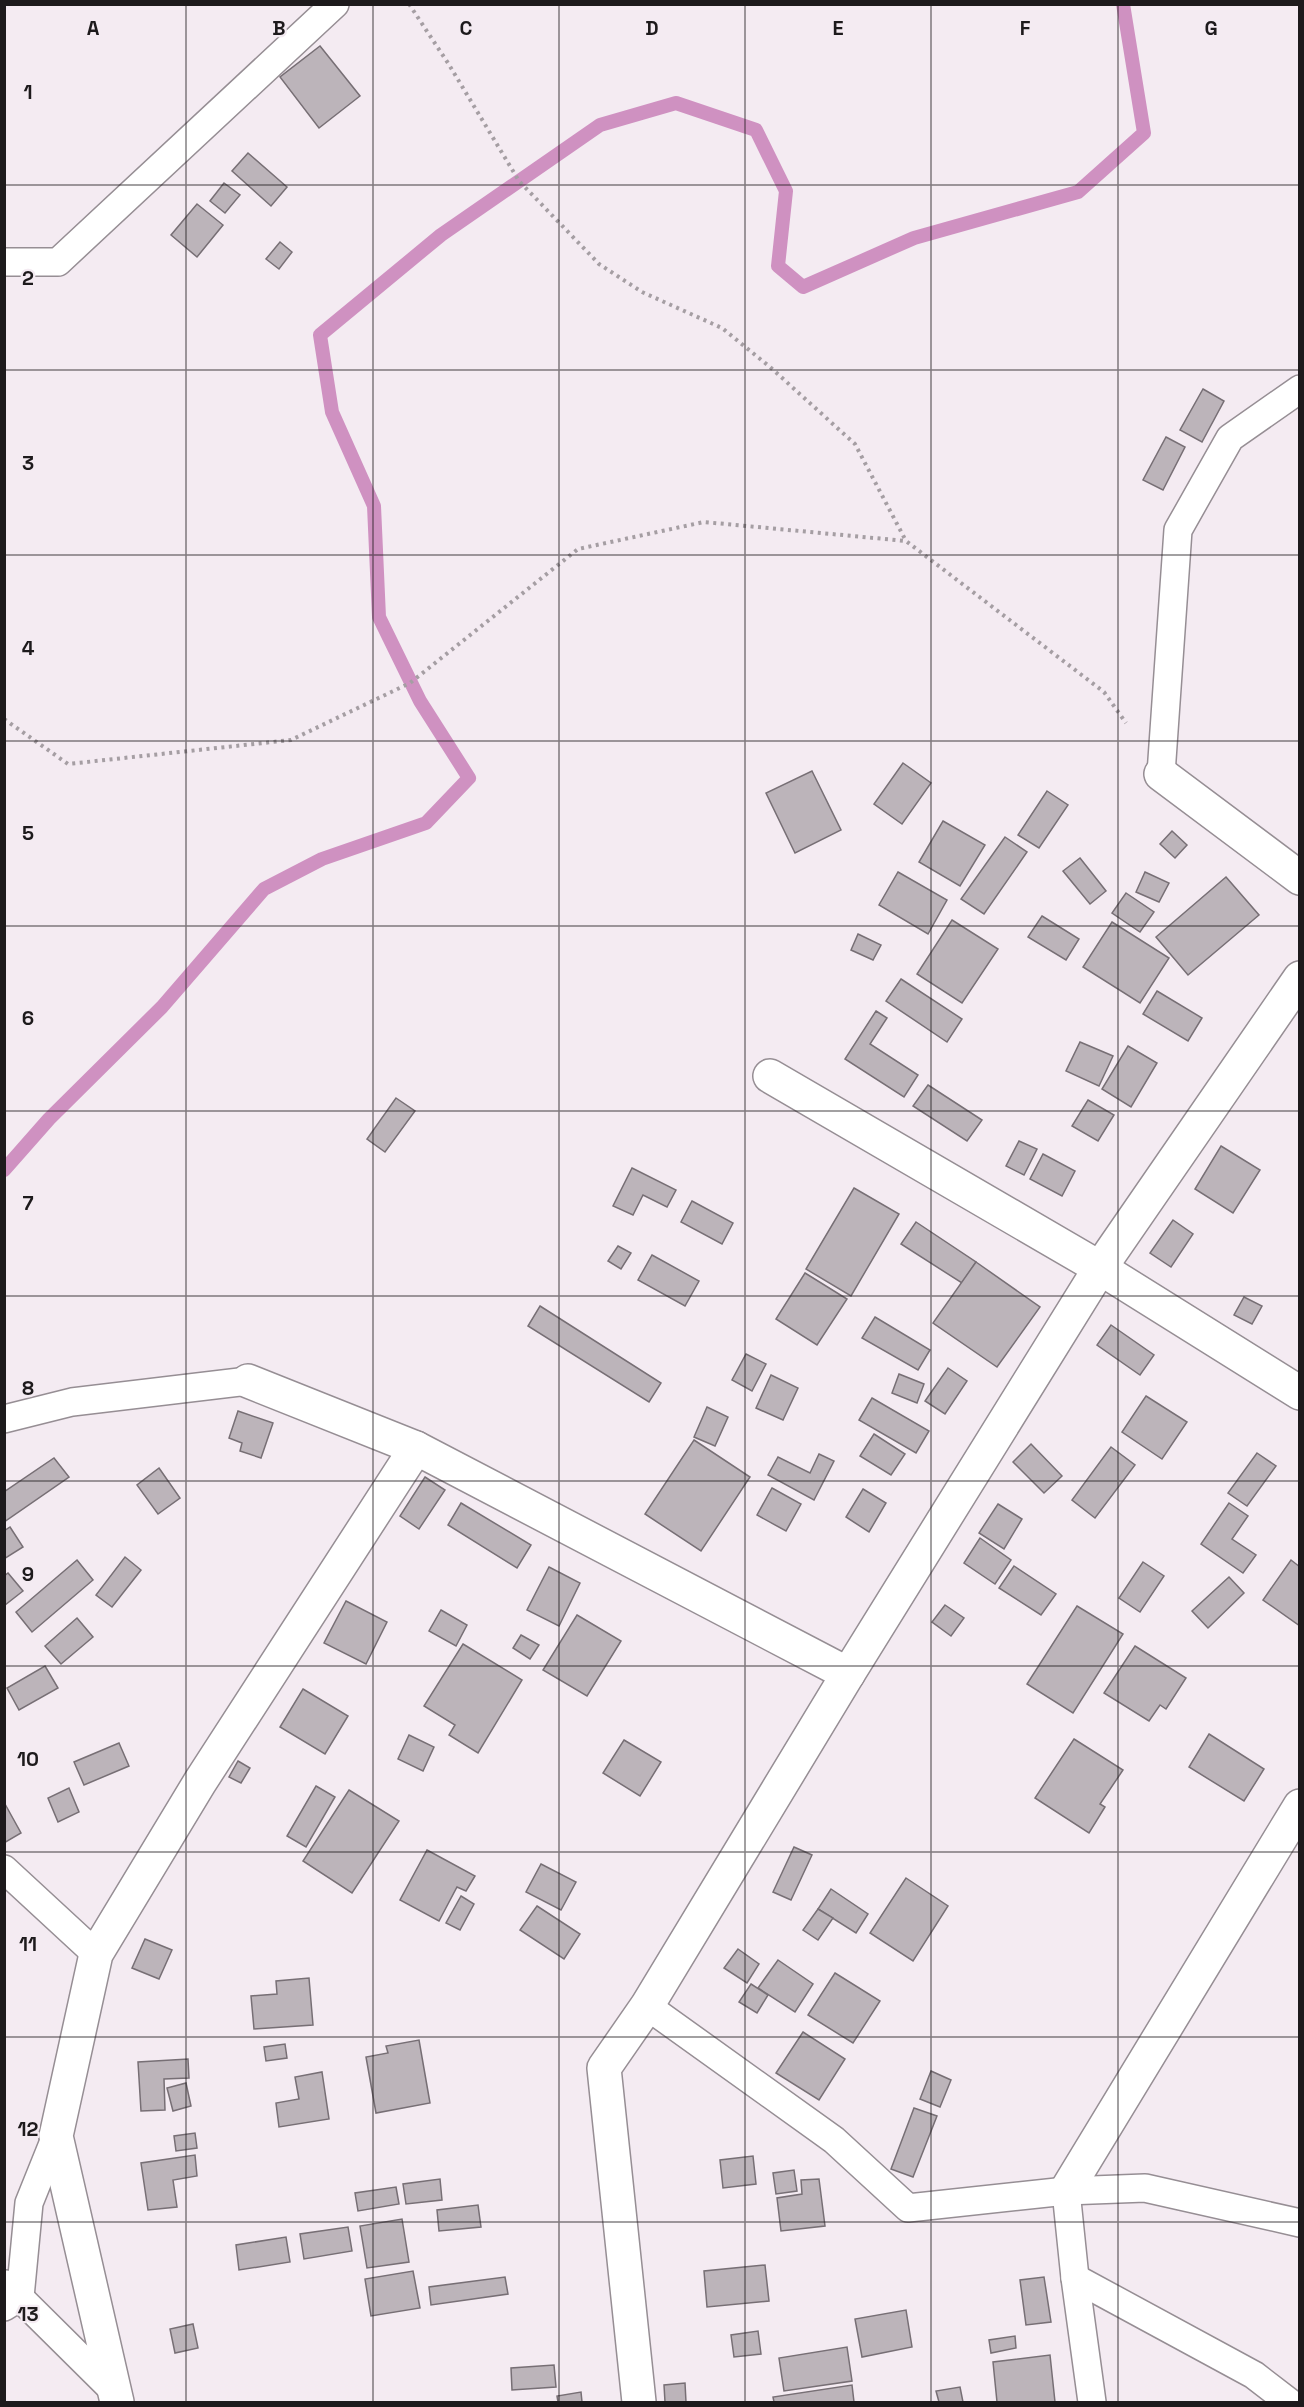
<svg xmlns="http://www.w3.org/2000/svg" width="1304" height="2407" font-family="'Space Grotesk',sans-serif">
<rect width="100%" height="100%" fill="#f4ebf2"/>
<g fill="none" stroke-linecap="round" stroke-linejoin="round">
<path stroke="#cf91c1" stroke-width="14" d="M 4,1170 L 49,1119 L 162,1007 L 264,889 L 322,859 L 426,823 L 469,778 L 420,701 L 379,617 L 374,506 L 332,412 L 320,335 L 441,235 L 600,125 L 676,103 L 756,130 L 786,191 L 778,266 L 803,287 L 914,238 L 1078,192 L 1144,133 L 1123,4"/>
</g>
<g fill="#bcb4ba" stroke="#776f75" stroke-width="1.5">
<path d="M 320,46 L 360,96 L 319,128 L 280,77 Z"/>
<path d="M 248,153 L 287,187 L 271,206 L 232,171 Z"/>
<path d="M 224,183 L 240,195 L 225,213 L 210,201 Z"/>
<path d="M 197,204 L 223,225 L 197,257 L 171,235 Z"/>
<path d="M 280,242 L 292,252 L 279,269 L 266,259 Z"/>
<path d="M 1203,389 L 1224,401 L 1202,442 L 1180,430 Z"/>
<path d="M 1166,437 L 1185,447 L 1163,490 L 1143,480 Z"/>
<path d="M 903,763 L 931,783 L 902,824 L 874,804 Z"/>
<path d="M 812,771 L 841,830 L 795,853 L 766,793 Z"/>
<path d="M 1047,791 L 1068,805 L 1039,848 L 1018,835 Z"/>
<path d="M 943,821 L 985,845 L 960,886 L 919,862 Z"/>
<path d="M 1172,831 L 1187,845 L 1175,858 L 1160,844 Z"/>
<path d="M 1005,837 L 1027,852 L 984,914 L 961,899 Z"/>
<path d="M 1080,858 L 1106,891 L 1090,904 L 1063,871 Z"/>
<path d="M 898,872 L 947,900 L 928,934 L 879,905 Z"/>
<path d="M 1145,872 L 1169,883 L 1159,902 L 1136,892 Z"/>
<path d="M 1226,877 L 1259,915 L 1188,975 L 1156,937 Z"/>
<path d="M 1126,893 L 1154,912 L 1140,932 L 1112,913 Z"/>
<path d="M 1042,916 L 1079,939 L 1066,960 L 1028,937 Z"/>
<path d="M 952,920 L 998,949 L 962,1003 L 917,974 Z"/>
<path d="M 1112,922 L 1169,958 L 1140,1003 L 1083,967 Z"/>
<path d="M 858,934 L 881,945 L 873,960 L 851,950 Z"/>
<path d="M 901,979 L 962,1019 L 947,1042 L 886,1001 Z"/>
<path d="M 1157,991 L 1202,1018 L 1188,1041 L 1143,1014 Z"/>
<path d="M 876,1011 L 887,1018 L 870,1044 L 918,1075 L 904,1097 L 845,1059 Z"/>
<path d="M 1080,1042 L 1113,1056 L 1099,1086 L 1066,1071 Z"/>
<path d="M 1128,1046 L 1157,1063 L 1131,1107 L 1102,1089 Z"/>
<path d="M 928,1085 L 982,1120 L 967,1141 L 913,1106 Z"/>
<path d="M 396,1098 L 415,1111 L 385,1152 L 367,1139 Z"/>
<path d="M 1088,1100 L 1114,1115 L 1098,1141 L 1072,1126 Z"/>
<path d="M 1019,1141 L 1037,1149 L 1024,1175 L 1006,1166 Z"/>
<path d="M 1221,1146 L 1260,1170 L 1233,1213 L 1195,1189 Z"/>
<path d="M 1043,1154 L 1075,1171 L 1062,1196 L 1030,1179 Z"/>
<path d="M 632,1168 L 676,1190 L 667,1207 L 643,1195 L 633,1215 L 613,1206 Z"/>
<path d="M 854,1188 L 899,1214 L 851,1296 L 806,1269 Z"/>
<path d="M 692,1201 L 733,1223 L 722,1244 L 681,1222 Z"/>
<path d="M 1173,1220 L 1193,1234 L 1171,1267 L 1150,1253 Z"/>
<path d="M 916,1222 L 976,1262 L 962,1283 L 901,1244 Z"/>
<path d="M 618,1246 L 631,1253 L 621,1269 L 608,1261 Z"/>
<path d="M 652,1255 L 699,1281 L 685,1306 L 638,1280 Z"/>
<path d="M 976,1262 L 1040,1307 L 997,1367 L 933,1323 Z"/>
<path d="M 805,1273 L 847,1299 L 817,1345 L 776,1319 Z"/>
<path d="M 1244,1297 L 1262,1306 L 1252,1324 L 1234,1315 Z"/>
<path d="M 540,1306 L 661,1383 L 649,1402 L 528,1326 Z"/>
<path d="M 875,1317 L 930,1350 L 918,1370 L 862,1338 Z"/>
<path d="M 1111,1325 L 1154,1355 L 1140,1375 L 1097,1345 Z"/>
<path d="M 746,1354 L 766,1364 L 752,1391 L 732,1380 Z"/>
<path d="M 948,1368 L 967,1381 L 945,1414 L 925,1401 Z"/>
<path d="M 899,1374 L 924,1384 L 917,1403 L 892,1393 Z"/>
<path d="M 771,1375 L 798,1388 L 783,1420 L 756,1408 Z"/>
<path d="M 1146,1396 L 1187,1422 L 1162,1459 L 1122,1432 Z"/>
<path d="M 872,1398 L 929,1431 L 916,1453 L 859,1420 Z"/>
<path d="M 707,1407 L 728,1417 L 715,1446 L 694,1437 Z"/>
<path d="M 238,1411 L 273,1423 L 261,1458 L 240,1451 L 242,1443 L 229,1438 Z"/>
<path d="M 874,1434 L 905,1454 L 891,1475 L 860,1456 Z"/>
<path d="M 694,1440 L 750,1477 L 701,1551 L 645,1514 Z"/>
<path d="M 1031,1444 L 1062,1476 L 1044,1493 L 1013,1462 Z"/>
<path d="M 1111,1447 L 1135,1465 L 1095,1518 L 1072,1500 Z"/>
<path d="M 1257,1453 L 1276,1466 L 1247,1506 L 1228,1493 Z"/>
<path d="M 819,1454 L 834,1461 L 814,1500 L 768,1475 L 778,1457 L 810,1473 Z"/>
<path d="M 54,1458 L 69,1477 L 4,1522 L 4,1492 Z"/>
<path d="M 159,1468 L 180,1498 L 158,1514 L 137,1485 Z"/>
<path d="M 425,1477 L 445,1490 L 419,1529 L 400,1516 Z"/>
<path d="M 772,1488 L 801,1504 L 786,1531 L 757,1515 Z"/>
<path d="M 863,1489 L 886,1503 L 869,1532 L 846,1517 Z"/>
<path d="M 461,1503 L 531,1545 L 517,1568 L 448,1525 Z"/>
<path d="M 1229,1503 L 1248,1516 L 1232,1539 L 1256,1555 L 1243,1573 L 1201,1544 Z"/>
<path d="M 998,1504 L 1022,1519 L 1004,1549 L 979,1533 Z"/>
<path d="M 10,1527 L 23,1547 L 4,1559 L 4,1531 Z"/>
<path d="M 980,1538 L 1011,1560 L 995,1584 L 964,1563 Z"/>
<path d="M 125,1557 L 141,1570 L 112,1607 L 96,1595 Z"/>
<path d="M 77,1560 L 93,1580 L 32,1632 L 16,1612 Z"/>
<path d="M 1291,1560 L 1300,1567 L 1300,1626 L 1263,1600 Z"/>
<path d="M 1143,1562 L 1164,1576 L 1140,1612 L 1119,1598 Z"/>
<path d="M 1014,1566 L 1056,1594 L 1041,1615 L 999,1588 Z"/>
<path d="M 549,1567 L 580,1583 L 559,1626 L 527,1610 Z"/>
<path d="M 8,1573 L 23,1591 L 5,1605 L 4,1576 Z"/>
<path d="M 1229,1577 L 1244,1593 L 1208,1628 L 1192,1611 Z"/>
<path d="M 346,1601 L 387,1622 L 366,1664 L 324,1643 Z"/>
<path d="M 945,1605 L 964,1618 L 951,1636 L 932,1622 Z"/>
<path d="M 1077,1606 L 1123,1634 L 1073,1713 L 1027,1684 Z"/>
<path d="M 441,1610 L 467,1625 L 456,1646 L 429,1631 Z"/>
<path d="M 577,1615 L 621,1641 L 587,1696 L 543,1670 Z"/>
<path d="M 77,1618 L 93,1637 L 61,1664 L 45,1646 Z"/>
<path d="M 521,1635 L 539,1645 L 530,1659 L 513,1648 Z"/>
<path d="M 463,1644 L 522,1680 L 478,1753 L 449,1735 L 455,1725 L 424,1706 Z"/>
<path d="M 1135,1646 L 1186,1678 L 1166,1709 L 1160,1705 L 1149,1721 L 1104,1693 Z"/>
<path d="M 45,1666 L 58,1688 L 19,1710 L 7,1688 Z"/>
<path d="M 303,1689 L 348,1716 L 325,1754 L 280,1727 Z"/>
<path d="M 1209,1734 L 1264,1769 L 1244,1801 L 1189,1767 Z"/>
<path d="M 409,1735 L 434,1747 L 423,1771 L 398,1759 Z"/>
<path d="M 1074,1739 L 1123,1770 L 1100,1804 L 1105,1807 L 1089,1833 L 1035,1798 Z"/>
<path d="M 624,1740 L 661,1762 L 640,1796 L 603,1773 Z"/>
<path d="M 119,1743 L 129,1766 L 84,1785 L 74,1762 Z"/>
<path d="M 238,1761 L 250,1768 L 241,1783 L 229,1777 Z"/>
<path d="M 316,1786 L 335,1797 L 306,1847 L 287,1836 Z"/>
<path d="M 69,1788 L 79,1812 L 58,1822 L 48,1798 Z"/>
<path d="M 349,1790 L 399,1821 L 352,1893 L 303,1861 Z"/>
<path d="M 5,1804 L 21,1833 L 4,1843 L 4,1805 Z"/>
<path d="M 794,1847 L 812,1855 L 791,1900 L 773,1892 Z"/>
<path d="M 427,1850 L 475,1876 L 466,1891 L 457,1887 L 439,1921 L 400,1900 Z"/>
<path d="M 541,1864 L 576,1882 L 561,1910 L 526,1892 Z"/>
<path d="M 906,1878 L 948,1906 L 913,1961 L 870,1933 Z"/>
<path d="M 831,1889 L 868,1914 L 856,1933 L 818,1909 Z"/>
<path d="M 461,1896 L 474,1904 L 460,1930 L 446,1923 Z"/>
<path d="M 537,1906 L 580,1934 L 564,1959 L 520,1930 Z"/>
<path d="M 818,1909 L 833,1918 L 818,1940 L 803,1930 Z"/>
<path d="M 145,1939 L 172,1950 L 159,1979 L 132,1968 Z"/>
<path d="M 738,1949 L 759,1964 L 747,1983 L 724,1968 Z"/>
<path d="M 778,1960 L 813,1984 L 795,2012 L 758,1988 Z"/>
<path d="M 835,1973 L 880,2001 L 853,2043 L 808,2015 Z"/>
<path d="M 309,1978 L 313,2025 L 254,2029 L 251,1996 L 277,1994 L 276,1981 Z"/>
<path d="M 751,1984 L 768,1995 L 757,2013 L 739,2002 Z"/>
<path d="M 803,2032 L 845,2059 L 819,2100 L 776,2073 Z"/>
<path d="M 419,2040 L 430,2103 L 376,2113 L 366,2057 L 388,2053 L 386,2046 Z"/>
<path d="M 285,2044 L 287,2058 L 266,2061 L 264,2047 Z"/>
<path d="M 188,2059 L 189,2078 L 164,2079 L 165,2110 L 141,2111 L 138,2062 Z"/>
<path d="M 931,2071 L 951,2080 L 940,2107 L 920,2099 Z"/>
<path d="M 322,2072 L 329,2119 L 279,2127 L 276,2103 L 299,2099 L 295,2077 Z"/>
<path d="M 186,2083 L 191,2106 L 173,2111 L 167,2088 Z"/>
<path d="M 914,2108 L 937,2116 L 913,2177 L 891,2169 Z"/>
<path d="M 195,2133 L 197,2148 L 176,2151 L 174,2136 Z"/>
<path d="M 195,2155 L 197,2176 L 173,2180 L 177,2207 L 148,2210 L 141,2163 Z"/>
<path d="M 753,2156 L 756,2184 L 723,2188 L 720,2160 Z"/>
<path d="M 794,2170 L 797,2191 L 776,2194 L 773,2173 Z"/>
<path d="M 440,2179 L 442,2200 L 406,2204 L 403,2184 Z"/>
<path d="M 819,2179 L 825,2226 L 781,2231 L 777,2198 L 802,2194 L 801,2180 Z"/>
<path d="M 396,2187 L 399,2204 L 358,2211 L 355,2193 Z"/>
<path d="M 478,2205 L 481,2227 L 439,2231 L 437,2210 Z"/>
<path d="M 402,2219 L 409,2262 L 367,2268 L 360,2226 Z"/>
<path d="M 348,2227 L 352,2251 L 304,2259 L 300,2234 Z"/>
<path d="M 286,2237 L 290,2262 L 239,2270 L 236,2245 Z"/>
<path d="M 765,2265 L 769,2301 L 707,2307 L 704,2271 Z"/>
<path d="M 413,2271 L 420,2308 L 371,2316 L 365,2279 Z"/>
<path d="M 505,2277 L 508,2294 L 431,2305 L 429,2287 Z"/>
<path d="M 1044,2277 L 1051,2322 L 1026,2325 L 1020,2280 Z"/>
<path d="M 906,2310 L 912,2347 L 862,2357 L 855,2319 Z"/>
<path d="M 193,2324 L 198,2348 L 175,2353 L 170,2329 Z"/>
<path d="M 758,2331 L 761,2354 L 734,2357 L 731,2335 Z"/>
<path d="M 1015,2336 L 1016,2348 L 991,2353 L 989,2340 Z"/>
<path d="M 847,2347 L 852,2381 L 784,2391 L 779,2358 Z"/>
<path d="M 1050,2355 L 1055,2402 L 997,2402 L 993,2362 Z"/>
<path d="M 554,2365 L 556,2387 L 512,2390 L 511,2368 Z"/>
<path d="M 685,2383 L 686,2402 L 665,2402 L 664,2385 Z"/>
<path d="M 852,2385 L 854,2402 L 774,2402 L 773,2397 Z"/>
<path d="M 960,2387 L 963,2402 L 939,2402 L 936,2391 Z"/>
<path d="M 581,2392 L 582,2402 L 558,2402 L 557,2396 Z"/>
</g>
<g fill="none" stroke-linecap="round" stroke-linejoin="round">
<g stroke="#968e94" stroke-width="30">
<g id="lane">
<path d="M 4,262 L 58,262 L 335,4"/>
<path d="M 1161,774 L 1178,530 L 1230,438 L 1300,389"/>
<path d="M 4,1419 L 72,1402 L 248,1381"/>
<path d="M 4,1869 L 96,1954"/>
<path d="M 647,2006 L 834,2140 L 908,2208 L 1066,2191 L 1145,2188 L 1300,2223"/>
<path d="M 1066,2191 L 1075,2278 L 1092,2402"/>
<path d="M 1075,2278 L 1254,2375 L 1289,2402"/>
<path d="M 6,2284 L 116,2393"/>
<path d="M 4,2307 L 20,2297 L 29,2203 L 56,2136"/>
</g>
</g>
<g stroke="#968e94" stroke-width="36">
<g id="street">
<path d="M 1161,774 L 1300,878"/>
<path d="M 770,1076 L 1100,1268 L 1300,1393"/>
<path d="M 248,1381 L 416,1448 L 848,1674"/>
<path d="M 1066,2191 L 1300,1806"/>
<path d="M 117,2402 L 56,2136 L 96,1954 L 200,1782 L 416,1448"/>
<path d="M 639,2402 L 604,2068 L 647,2006 L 848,1674 L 1100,1268 L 1300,978"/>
</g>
</g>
<g stroke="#a59ea3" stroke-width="4" stroke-dasharray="3 4.5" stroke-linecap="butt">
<path d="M 409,4 L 448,63 L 519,181 L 599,264 L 642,292 L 722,328 L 770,367 L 855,444 L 906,541"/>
<path d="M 4,719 L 68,764 L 291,740 L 410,683 L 578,549 L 704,522 L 906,541 L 1104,692 L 1126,723"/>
</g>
<use href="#lane" stroke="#fff" stroke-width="27"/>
<use href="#street" stroke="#fff" stroke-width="33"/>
</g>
<path fill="none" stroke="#1d1a1c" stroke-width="1.5" stroke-opacity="0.55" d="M 186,4 L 186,2402M 373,4 L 373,2402M 559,4 L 559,2402M 745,4 L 745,2402M 931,4 L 931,2402M 1118,4 L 1118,2402M 4,185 L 1300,185M 4,370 L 1300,370M 4,555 L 1300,555M 4,741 L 1300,741M 4,926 L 1300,926M 4,1111 L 1300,1111M 4,1296 L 1300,1296M 4,1481 L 1300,1481M 4,1666 L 1300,1666M 4,1852 L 1300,1852M 4,2037 L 1300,2037M 4,2222 L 1300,2222"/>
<g font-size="20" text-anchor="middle" font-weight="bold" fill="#1d1a1c" stroke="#f4ebf2" stroke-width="4.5" stroke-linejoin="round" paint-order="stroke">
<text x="93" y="35">A</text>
<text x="279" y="35">B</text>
<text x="466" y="35">C</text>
<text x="652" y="35">D</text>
<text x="838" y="35">E</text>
<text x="1025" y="35">F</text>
<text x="1211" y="35">G</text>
<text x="28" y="99">1</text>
<text x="28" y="285">2</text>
<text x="28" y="470">3</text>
<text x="28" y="655">4</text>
<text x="28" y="840">5</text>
<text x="28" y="1025">6</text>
<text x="28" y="1210">7</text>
<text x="28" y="1395">8</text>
<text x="28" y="1581">9</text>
<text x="28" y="1766">10</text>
<text x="28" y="1951">11</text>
<text x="28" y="2136">12</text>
<text x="28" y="2321">13</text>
</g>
<rect width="1304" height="2407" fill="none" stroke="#1d1a1c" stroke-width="12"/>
</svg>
